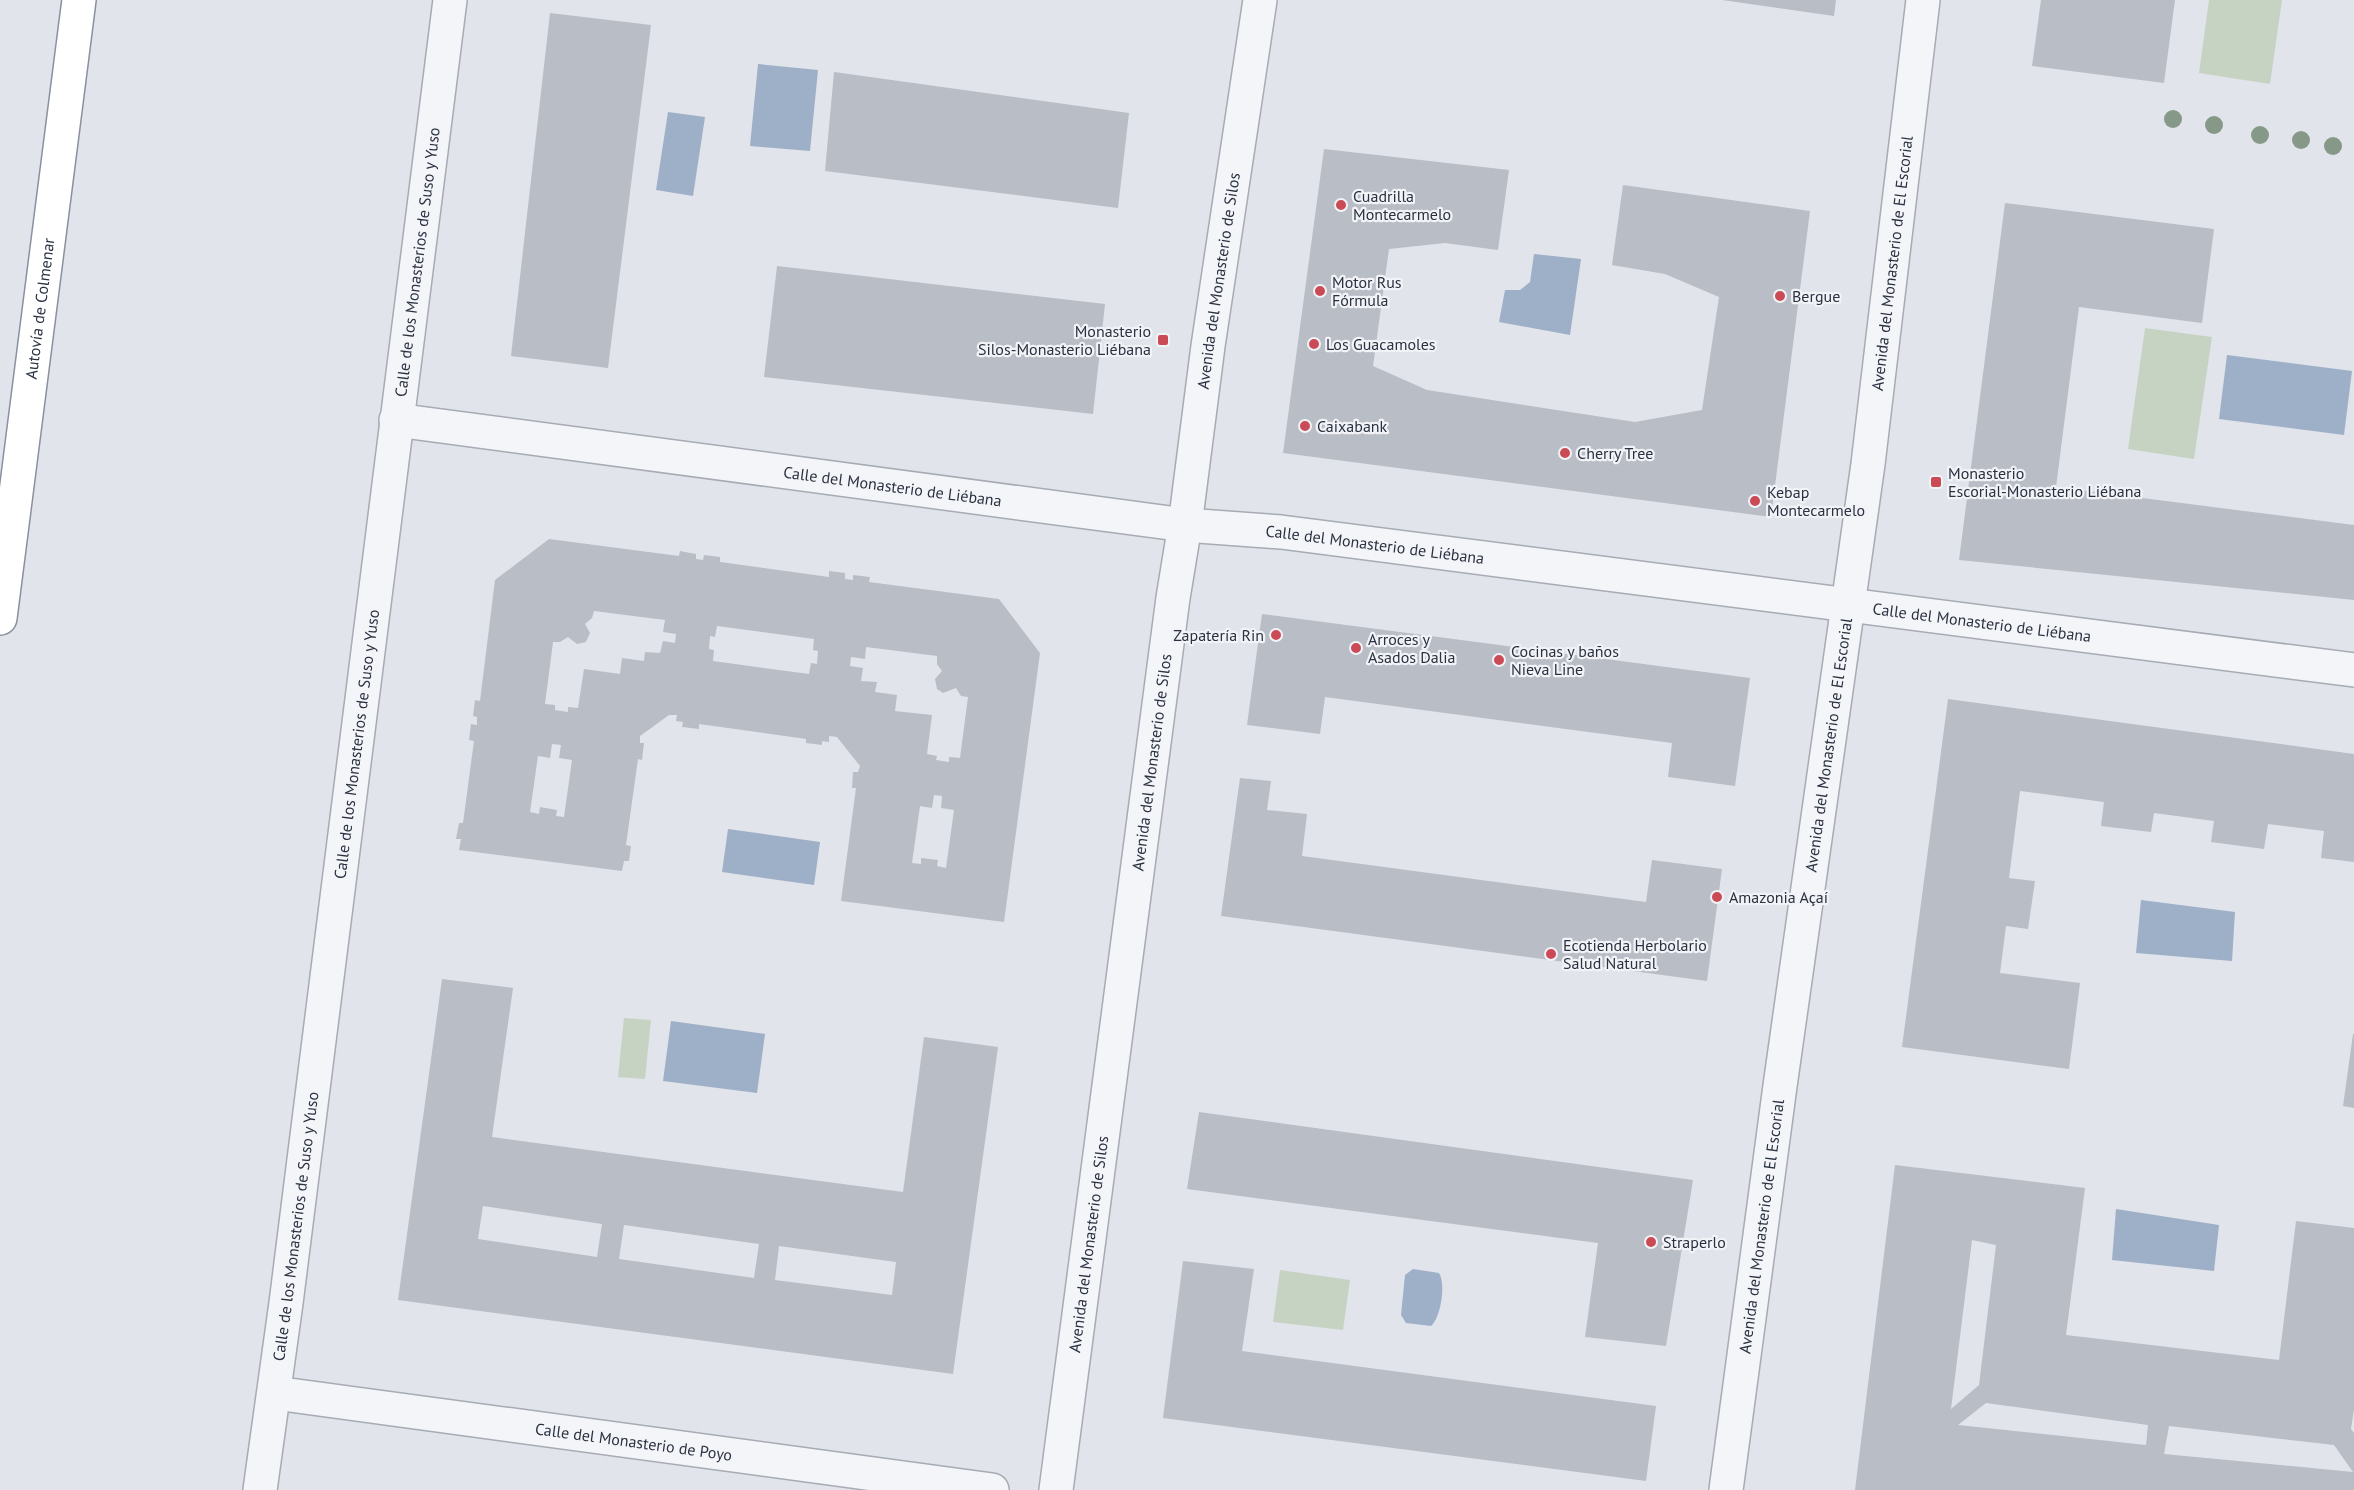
<svg xmlns="http://www.w3.org/2000/svg" width="2354" height="1490" font-family="'PT Sans',sans-serif">
<rect width="100%" height="100%" fill="#e1e4ea"/>
<g fill="#c6d3c3">
<path d="M 2209,0 L 2282,0 L 2270,84 L 2199,73 Z"/>
<path d="M 2145,328 L 2212,337 L 2194,459 L 2128,449 Z"/>
<path d="M 624,1018 L 651,1020 L 645,1079 L 618,1077 Z"/>
<path d="M 1280,1270 L 1350,1280 L 1343,1330 L 1273,1322 Z"/>
</g>
<g fill="#9eafc8">
<path d="M 758,64 L 818,70 L 810,151 L 750,146 Z"/>
<path d="M 668,112 L 705,117 L 693,196 L 656,190 Z"/>
<path d="M 1534,254 L 1581,259 L 1570,335 L 1499,322 L 1505,290 L 1520,290 L 1530,282 Z"/>
<path d="M 2227,355 L 2352,371 L 2344,435 L 2219,419 Z"/>
<path d="M 728,829 L 820,842 L 814,885 L 722,872 Z"/>
<path d="M 2141,900 L 2235,912 L 2232,961 L 2136,953 Z"/>
<path d="M 671,1021 L 765,1034 L 757,1093 L 663,1081 Z"/>
<path d="M 2116,1209 L 2219,1225 L 2214,1271 L 2112,1260 Z"/>
<path d="M 1413,1269 L 1439,1273 C 1446,1284 1441,1317 1431,1326 L 1406,1323 L 1401,1315 L 1405,1275 Z"/>
</g>
<g fill="#b9bdc6" fill-rule="evenodd">
<path d="M 1722,0 L 1836,0 L 1834,16 Z"/>
<path d="M 2041,0 L 2175,0 L 2164,83 L 2032,66 Z"/>
<path d="M 550,13 L 651,25 L 608,368 L 511,356 Z"/>
<path d="M 834,72 L 1129,113 L 1118,208 L 825,171 Z"/>
<path d="M 1324,149 L 1509,170 L 1498,250 L 1445,243 L 1389,249 L 1373,366 L 1427,390 L 1635,422 L 1702,410 L 1719,297 L 1665,274 L 1612,265 L 1623,185 L 1810,211 L 1771,517 L 1283,453 Z"/>
<path d="M 2005,203 L 2214,229 L 2202,323 L 2079,307 L 2056,487 L 2354,525 L 2354,600 L 1959,560 Z"/>
<path d="M 777,266 L 1105,304 L 1093,414 L 764,377 Z"/>
<path d="M 549,539 L 679,556 L 680,551 L 696,554 L 696,559 L 703,560 L 704,555 L 720,557 L 720,562 L 829,577 L 829,571 L 845,573 L 845,579 L 853,580 L 853,575 L 870,577 L 869,582 L 999,599 L 1040,653 L 1004,922 L 841,901 L 856,788 L 852,788 L 853,772 L 858,772 L 860,766 L 837,737 L 829,736 L 829,742 L 822,741 L 822,745 L 806,743 L 806,739 L 699,724 L 699,729 L 682,727 L 683,722 L 676,721 L 677,715 L 669,715 L 640,736 L 640,743 L 644,743 L 642,760 L 638,759 L 626,845 L 631,846 L 629,861 L 624,861 L 622,871 L 459,850 L 461,839 L 456,839 L 459,823 L 463,823 L 474,741 L 469,740 L 471,724 L 477,725 L 477,717 L 473,716 L 475,700 L 480,701 L 495,580 ZM 594,611 L 665,620 L 663,632 L 676,634 L 675,643 L 663,641 L 660,653 L 645,652 L 644,661 L 622,658 L 620,674 L 584,669 L 578,708 L 568,707 L 568,712 L 555,710 L 555,705 L 545,704 L 553,642 L 560,642 L 568,637 L 577,644 L 586,642 L 590,633 L 585,624 L 592,618 ZM 717,626 L 814,639 L 813,650 L 818,651 L 817,664 L 811,663 L 809,674 L 713,661 L 714,650 L 709,649 L 710,636 L 715,637 ZM 866,647 L 937,656 L 937,664 L 942,671 L 935,679 L 937,689 L 943,693 L 956,688 L 961,696 L 968,697 L 960,758 L 949,757 L 949,762 L 936,760 L 937,756 L 927,754 L 932,715 L 895,711 L 897,695 L 875,692 L 877,682 L 861,681 L 863,668 L 850,666 L 851,657 L 865,659 ZM 552,744 L 561,745 L 559,758 L 572,760 L 564,817 L 556,816 L 557,810 L 540,807 L 539,814 L 530,812 L 538,756 L 550,758 ZM 934,795 L 942,796 L 941,808 L 954,810 L 946,868 L 937,866 L 938,860 L 921,858 L 921,864 L 912,863 L 920,806 L 932,808 Z"/>
<path d="M 1262,614 L 1750,678 L 1735,786 L 1668,777 L 1672,743 L 1325,697 L 1320,734 L 1247,725 Z"/>
<path d="M 1948,699 L 2354,754 L 2354,862 L 2321,858 L 2324,831 L 2268,824 L 2264,849 L 2211,842 L 2214,821 L 2154,813 L 2151,832 L 2101,826 L 2104,802 L 2020,791 L 2009,878 L 2035,881 L 2028,929 L 2006,926 L 2000,973 L 2080,983 L 2069,1069 L 1902,1047 Z"/>
<path d="M 1240,778 L 1271,781 L 1267,810 L 1307,814 L 1302,856 L 1646,902 L 1652,860 L 1722,869 L 1707,981 L 1221,916 Z"/>
<path d="M 442,979 L 513,988 L 492,1137 L 903,1192 L 924,1037 L 998,1047 L 953,1374 L 398,1300 ZM 483,1206 L 602,1224 L 597,1257 L 478,1239 ZM 624,1225 L 759,1244 L 754,1278 L 619,1259 ZM 779,1246 L 896,1262 L 892,1295 L 775,1280 Z"/>
<path d="M 2353,1034 L 2354,1034 L 2354,1108 L 2343,1106 Z"/>
<path d="M 1199,1112 L 1693,1180 L 1666,1346 L 1585,1337 L 1598,1243 L 1187,1189 Z"/>
<path d="M 1895,1165 L 2085,1188 L 2066,1335 L 2279,1360 L 2296,1221 L 2354,1228 L 2354,1409 L 2351,1429 L 2354,1433 L 2354,1490 L 1855,1490 ZM 1972,1240 L 1996,1245 L 1979,1385 L 1951,1409 ZM 1986,1403 L 2148,1425 L 2146,1445 L 1958,1425 ZM 2169,1426 L 2334,1445 L 2353,1472 L 2164,1454 Z"/>
<path d="M 1183,1261 L 1254,1269 L 1242,1351 L 1656,1406 L 1646,1481 L 1163,1418 Z"/>
</g>
<g fill="none" stroke-linecap="round" stroke-linejoin="round">
<g stroke="#a6abb4" stroke-width="36">
<g id="minor">
<path id="s1" d="M 396,420 L 1185,525 L 1281,532 L 2354,670"/>
<path id="s2" d="M 275,1393 L 992,1490"/>
<path id="s3" d="M 260,1490 L 286,1303 L 450,0"/>
<path id="s4" d="M 1056,1490 L 1173,598 L 1185,525 L 1208,346 L 1260,0"/>
<path id="s5" d="M 1726,1490 L 1780,1086 L 1868,464 L 1923,0"/>
</g>
</g>
<g stroke="#8991a0" stroke-width="36">
<g id="highway">
<path id="s6" d="M 0,618 L 79,0"/>
</g>
</g>
<use href="#minor" stroke="#f4f5f8" stroke-width="33"/>
<use href="#highway" stroke="#fff" stroke-width="33"/>
</g>
<g fill="#869988">
<circle cx="2173" cy="119" r="9"/>
<circle cx="2214" cy="125" r="9"/>
<circle cx="2260" cy="135" r="9"/>
<circle cx="2301" cy="140" r="9"/>
<circle cx="2333" cy="146" r="9"/>
</g>
<g fill="#ca4b56" stroke="#f1f3f7" stroke-width="2">
<circle cx="1341" cy="205" r="6"/>
<circle cx="1320" cy="291" r="6"/>
<circle cx="1780" cy="296" r="6"/>
<rect x="1157" y="334" width="12" height="12" rx="3"/>
<circle cx="1314" cy="344" r="6"/>
<circle cx="1305" cy="426" r="6"/>
<circle cx="1565" cy="453" r="6"/>
<rect x="1930" y="476" width="12" height="12" rx="3"/>
<circle cx="1755" cy="501" r="6"/>
<circle cx="1276" cy="635" r="6"/>
<circle cx="1356" cy="648" r="6"/>
<circle cx="1499" cy="660" r="6"/>
<circle cx="1717" cy="897" r="6"/>
<circle cx="1551" cy="954" r="6"/>
<circle cx="1651" cy="1242" r="6"/>
</g>
<g text-anchor="middle" dominant-baseline="central" stroke-width="4.5" stroke-linejoin="round" paint-order="stroke">
<g font-size="16" fill="#2a3141" stroke="#f1f3f7" text-anchor="start">
<text x="1353" y="196">Cuadrilla<tspan x="1353" dy="18">Montecarmelo</tspan></text>
<text x="1332" y="282">Motor Rus<tspan x="1332" dy="18">Fórmula</tspan></text>
<text x="1792" y="296">Bergue</text>
<text x="1151" y="331" text-anchor="end">Monasterio<tspan x="1151" dy="18">Silos-Monasterio Liébana</tspan></text>
<text x="1326" y="344">Los Guacamoles</text>
<text x="1317" y="426">Caixabank</text>
<text x="1577" y="453">Cherry Tree</text>
<text x="1948" y="473">Monasterio<tspan x="1948" dy="18">Escorial-Monasterio Liébana</tspan></text>
<text x="1767" y="492">Kebap<tspan x="1767" dy="18">Montecarmelo</tspan></text>
<text x="1264" y="635" text-anchor="end">Zapatería Rin</text>
<text x="1368" y="639">Arroces y<tspan x="1368" dy="18">Asados Dalia</tspan></text>
<text x="1511" y="651">Cocinas y baños<tspan x="1511" dy="18">Nieva Line</tspan></text>
<text x="1729" y="897">Amazonia Açaí</text>
<text x="1563" y="945">Ecotienda Herbolario<tspan x="1563" dy="18">Salud Natural</tspan></text>
<text x="1663" y="1242">Straperlo</text>
</g>
<g font-size="16" fill="#2a3141" stroke="#f1f3f7">
<text stroke="none"><textPath href="#s3" startOffset="1238">Calle de los Monasterios de Suso y Yuso</textPath></text>
<text stroke="none"><textPath href="#s5" startOffset="1238">Avenida del Monasterio de El Escorial</textPath></text>
<text stroke="none"><textPath href="#s4" startOffset="1220">Avenida del Monasterio de Silos</textPath></text>
<text stroke="none"><textPath href="#s6" startOffset="312">Autovía de Colmenar</textPath></text>
<text stroke="none"><textPath href="#s1" startOffset="501">Calle del Monasterio de Liébana</textPath></text>
<text stroke="none"><textPath href="#s1" startOffset="987">Calle del Monasterio de Liébana</textPath></text>
<text stroke="none"><textPath href="#s1" startOffset="1599">Calle del Monasterio de Liébana</textPath></text>
<text stroke="none"><textPath href="#s3" startOffset="752">Calle de los Monasterios de Suso y Yuso</textPath></text>
<text stroke="none"><textPath href="#s5" startOffset="752">Avenida del Monasterio de El Escorial</textPath></text>
<text stroke="none"><textPath href="#s4" startOffset="734">Avenida del Monasterio de Silos</textPath></text>
<text stroke="none"><textPath href="#s3" startOffset="266">Calle de los Monasterios de Suso y Yuso</textPath></text>
<text stroke="none"><textPath href="#s5" startOffset="266">Avenida del Monasterio de El Escorial</textPath></text>
<text stroke="none"><textPath href="#s4" startOffset="248">Avenida del Monasterio de Silos</textPath></text>
<text stroke="none"><textPath href="#s2" startOffset="362">Calle del Monasterio de Poyo</textPath></text>
</g>
</g>
</svg>
